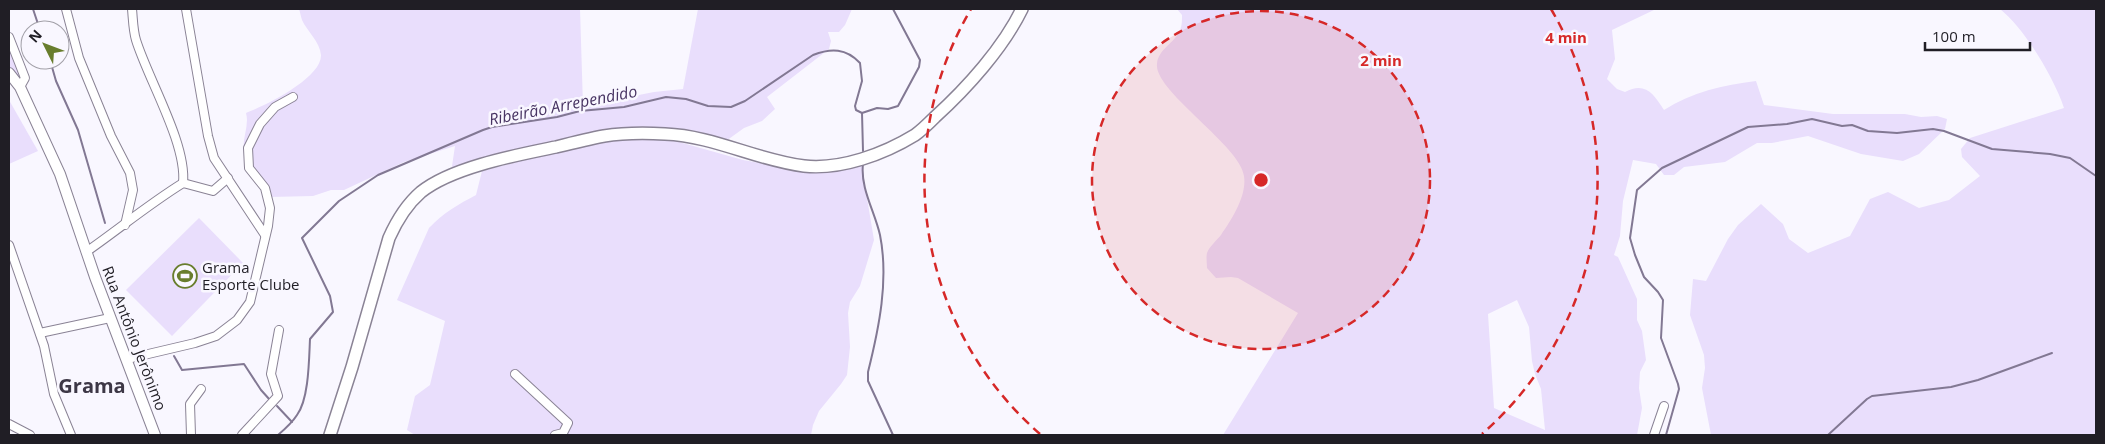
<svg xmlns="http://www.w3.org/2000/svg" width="2105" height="444" font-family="'Open Sans',sans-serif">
<rect width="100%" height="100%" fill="#f9f7ff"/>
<g fill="#e9defc" fill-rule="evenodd">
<path d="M 299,9 L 580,9 L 583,106 L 654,92 L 683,89 L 698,9 L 852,9 L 845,25 L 839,32 L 828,32 L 831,41 L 829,49 L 767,97 L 775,109 L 762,121 L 744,128 L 726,141 L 661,128 L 636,127 L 611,129 L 581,135 L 451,173 L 455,146 L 404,162 L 344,190 L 331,190 L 313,196 L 270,197 L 245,155 C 240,141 250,127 246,113 C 265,106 322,78 321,55 C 320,42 307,31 302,20 C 301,17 300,12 299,9 Z"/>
<path d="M 1177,9 L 1656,9 L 1612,30 L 1615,59 L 1607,79 L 1617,89 L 1625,92 C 1645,81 1654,94 1664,110 C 1692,92 1723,85 1756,81 L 1764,105 L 1833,114 L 1905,114 L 1921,117 L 1937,116 L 1947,119 L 1945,129 L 1919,154 L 1903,161 L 1861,154 L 1808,136 L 1772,143 L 1757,143 L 1725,162 L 1684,167 L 1674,175 L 1664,175 L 1656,164 L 1633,160 L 1623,201 L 1620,236 L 1614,255 L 1618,257 L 1637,299 L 1637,320 L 1642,331 L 1646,360 L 1640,372 L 1639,388 L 1642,408 L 1637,435 L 1223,435 L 1298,313 L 1238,278 L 1231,277 L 1216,278 L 1207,268 C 1207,264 1206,257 1207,253 C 1209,247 1217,240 1221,235 C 1232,219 1247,196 1244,176 C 1241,146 1154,91 1157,64 C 1158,49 1175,43 1180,30 C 1182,26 1182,20 1182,15 ZM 1517,300 L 1529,327 L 1532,361 L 1535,374 L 1541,389 L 1545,430 L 1494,408 L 1488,314 Z"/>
<path d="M 2000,9 L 2096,9 L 2096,435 L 1711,435 L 1702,388 L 1705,368 L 1704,355 L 1690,315 L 1693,279 L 1706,281 L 1728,239 L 1738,225 L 1761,204 L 1783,224 L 1789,239 L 1808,253 L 1850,236 L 1870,199 L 1888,192 L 1919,208 L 1949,200 L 1980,176 L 1962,157 L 1961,149 L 1970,138 L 2064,108 C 2054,78 2025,29 2000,9 Z"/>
<path d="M 9,47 L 11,51 L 26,89 L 9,68 Z"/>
<path d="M 9,100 L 38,151 L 9,164 Z"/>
<path d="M 624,137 L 672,140 L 743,160 L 776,166 L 861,162 L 874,240 L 860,286 L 850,302 L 848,313 L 850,347 L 847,375 L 841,384 L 819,411 L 813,425 L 811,435 L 415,435 L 407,430 L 415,396 L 430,385 L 445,321 L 397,300 L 429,228 C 443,213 459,204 476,195 L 482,171 L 583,145 Z"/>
<path d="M 199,218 L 243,263 L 172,336 L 126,290 Z"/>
</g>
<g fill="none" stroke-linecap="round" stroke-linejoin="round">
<g stroke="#827893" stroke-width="2">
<path d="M 33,9 L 40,30"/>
<path d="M 50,60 L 56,81 L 78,130 L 105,223"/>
<path d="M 862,113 L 877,108 L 888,109 L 898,106 L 919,67 L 920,60 L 893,9"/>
<path d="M 862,113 L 863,151"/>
<path d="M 863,164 C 860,188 875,212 880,235 C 889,280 879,328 868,372 L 868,381 L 893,435"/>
<path d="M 174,356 L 182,370 L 244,364 L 261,390 L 270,400"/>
<path d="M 277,406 L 292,422"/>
<path d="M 278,435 C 285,429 292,423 297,415 C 309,399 309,359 310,339 L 333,312 L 330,296 L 302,238 L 339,201 L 378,175 L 483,130 L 492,127 L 557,117 L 580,111 L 624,107 L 666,97 L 686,99 L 708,106 L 731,107 L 745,101 L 813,55 C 831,48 846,48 860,63 L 862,81 L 855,106 L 856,110 L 862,113"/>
<path d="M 1666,435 L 1679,389 L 1678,384 L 1661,338 L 1663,300 L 1658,292 L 1644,277 L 1635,255 L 1630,238 L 1637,190 L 1662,168 L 1748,127 L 1787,124 L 1812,119 L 1842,126 L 1852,125 L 1868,131 L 1897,133 L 1933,129 L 1944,131 L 1992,149 L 2050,154 L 2070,158 L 2096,176"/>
<path d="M 1828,435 L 1867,399 L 1872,396 L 1951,387 L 1978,380 L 2052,353"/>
</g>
<g stroke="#8a8395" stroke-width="10">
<g id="minor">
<path d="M 66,9 L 79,58 L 111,136 L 130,173 L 133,190 L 125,225"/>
<path d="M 132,9 C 133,19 133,30 136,40 C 148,79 187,144 183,183"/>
<path d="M 186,9 L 208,136 L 214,158 L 265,235"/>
<path d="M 9,37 L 25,78 L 20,87"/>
<path d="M 9,245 L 44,346 L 54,394 L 71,435"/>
<path d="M 86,252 C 119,229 149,204 183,183 L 213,191 L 228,178"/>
<path d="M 40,333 L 110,318"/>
<path d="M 127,359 L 195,343 L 216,336 L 237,320 L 250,302 L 268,226 L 270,208 L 265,188 L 249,168 L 248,148 L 260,124 L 275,107 L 293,97"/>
<path d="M 515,374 L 568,423 L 563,433 L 555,435"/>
<path d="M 9,424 L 30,435"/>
<path d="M 191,435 L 190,404 L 201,389"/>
<path d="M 242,435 L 278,396 L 271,374 L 279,330"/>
<path d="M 1654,435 L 1664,406"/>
</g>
</g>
<g stroke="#8a8395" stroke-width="12">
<path id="secondary" d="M 9,73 L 20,87 L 60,174 L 95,277 L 155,435"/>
</g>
<g stroke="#8a8395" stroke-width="14">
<path id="primary" d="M 330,435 L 352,367 L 389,238 C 397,220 406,205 421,192 C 452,167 517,155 556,147 C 572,143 588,139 604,136 C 623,133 646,133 665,134 C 714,136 756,160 804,166 C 841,170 884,154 915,135 C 922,130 929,123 935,117 C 967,88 1003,48 1022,9"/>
</g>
<use href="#minor" stroke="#fff" stroke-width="8"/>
<use href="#secondary" stroke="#fff" stroke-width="10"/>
<use href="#primary" stroke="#fff" stroke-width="11"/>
</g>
<circle cx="1261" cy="180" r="169" fill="#d62828" fill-opacity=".12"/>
<g fill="none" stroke="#d62828" stroke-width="2.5" stroke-dasharray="9 6">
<circle cx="1261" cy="180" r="169"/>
<path d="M1040 434A337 337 0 0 1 971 9M1551 9A337 337 0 0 1 1482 434"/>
</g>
<defs>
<g id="stadium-ring" transform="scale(1.25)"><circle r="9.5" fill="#f9f7ff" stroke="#687d2d" stroke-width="1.5"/><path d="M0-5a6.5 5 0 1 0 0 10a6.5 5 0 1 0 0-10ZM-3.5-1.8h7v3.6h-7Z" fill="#687d2d"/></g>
</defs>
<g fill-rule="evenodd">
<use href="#stadium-ring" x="185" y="276"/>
</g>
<g text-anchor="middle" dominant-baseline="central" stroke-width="5" stroke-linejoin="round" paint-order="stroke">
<g font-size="15" fill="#201e25" stroke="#f9f7ff" text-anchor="start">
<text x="202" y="267">Grama<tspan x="202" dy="17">Esporte Clube</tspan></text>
</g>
<g font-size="15" fill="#201e25" stroke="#f9f7ff">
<text transform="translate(135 338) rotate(69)">Rua Antônio Jerônimo</text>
</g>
<g font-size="16" font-style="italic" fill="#483463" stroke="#f9f7ff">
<text transform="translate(563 105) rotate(-11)">Ribeirão Arrependido</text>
</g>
<g font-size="20" font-weight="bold" fill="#3d3746" stroke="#f9f7ff">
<text x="92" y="385">Grama</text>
</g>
</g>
<circle cx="1261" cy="180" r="8" fill="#d62828" stroke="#f9f7ff" stroke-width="2.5"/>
<g font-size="15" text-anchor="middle" font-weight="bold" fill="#d62828" stroke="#f9f7ff" stroke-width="5" stroke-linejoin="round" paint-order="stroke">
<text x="1566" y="43">4 min</text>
<text x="1381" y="66">2 min</text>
</g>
<rect width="2105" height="444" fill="none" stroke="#201e25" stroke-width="20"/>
<g transform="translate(45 45) rotate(312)"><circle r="24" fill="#f9f7ff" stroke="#a2a0a8"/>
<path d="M0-4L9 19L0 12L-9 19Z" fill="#687d2d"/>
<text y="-8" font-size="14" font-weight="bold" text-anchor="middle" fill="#201e25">N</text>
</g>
<path d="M1925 42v8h105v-8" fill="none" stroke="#201e25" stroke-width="2.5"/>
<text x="1932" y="42" font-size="15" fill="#201e25" stroke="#f9f7ff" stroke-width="4" paint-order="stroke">100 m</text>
</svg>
